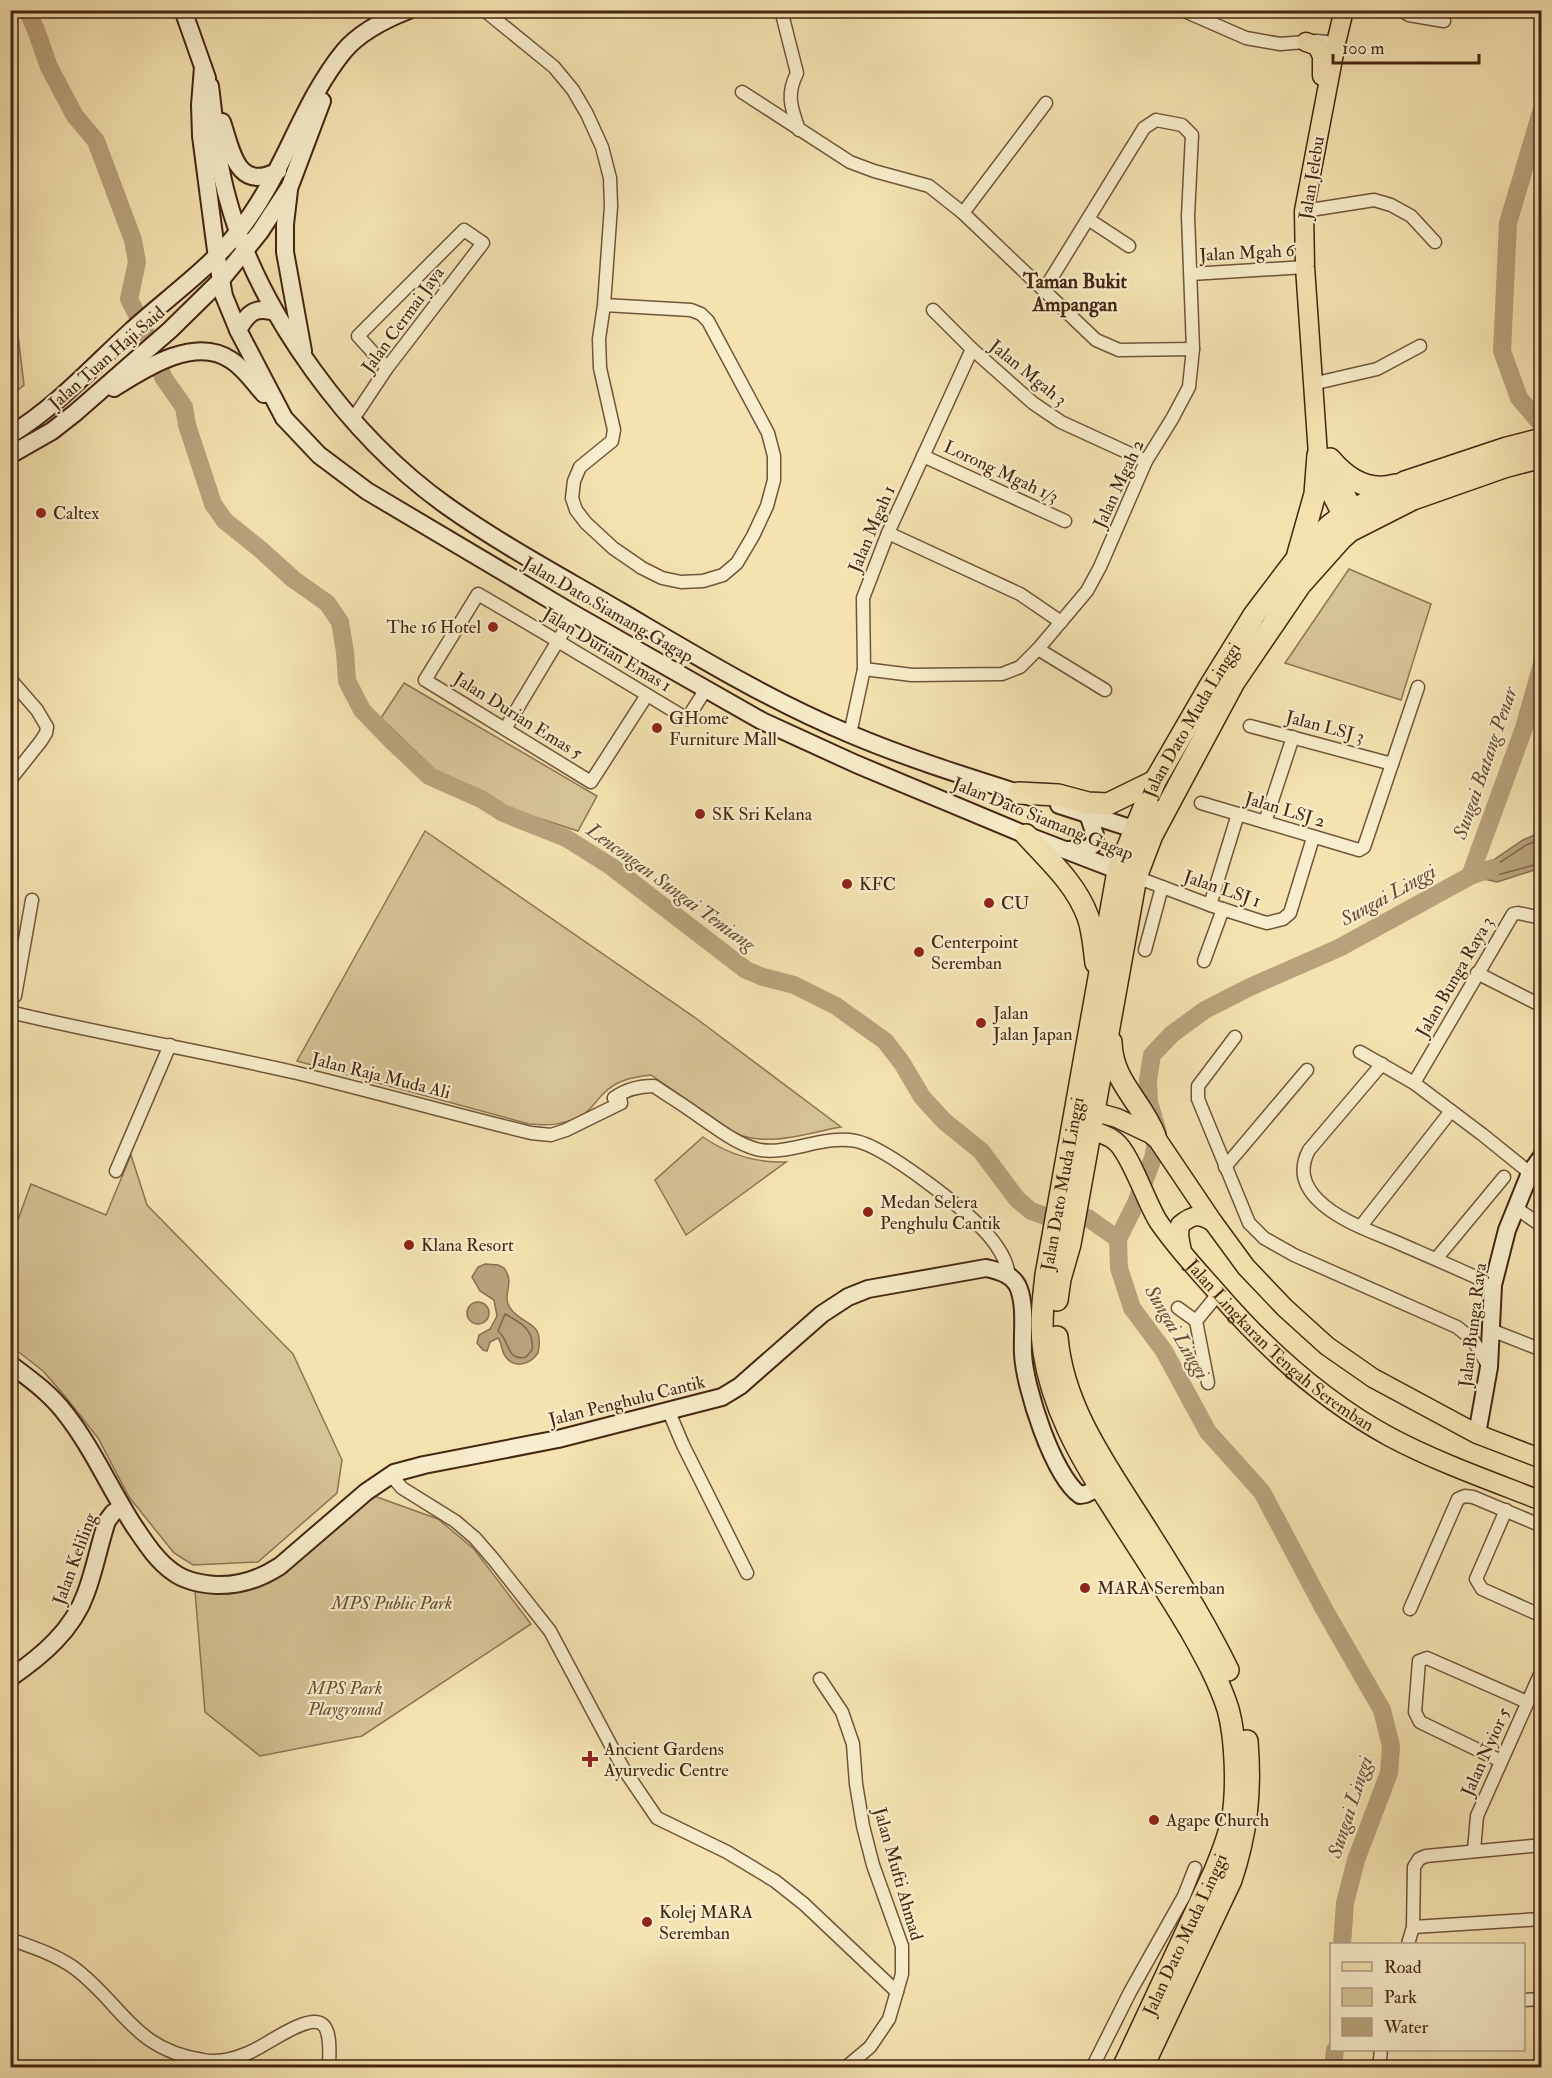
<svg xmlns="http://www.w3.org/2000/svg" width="1552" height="2078" font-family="'IM FELL Double Pica',serif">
<rect width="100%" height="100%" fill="#f4e3b1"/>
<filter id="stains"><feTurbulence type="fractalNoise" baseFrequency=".00333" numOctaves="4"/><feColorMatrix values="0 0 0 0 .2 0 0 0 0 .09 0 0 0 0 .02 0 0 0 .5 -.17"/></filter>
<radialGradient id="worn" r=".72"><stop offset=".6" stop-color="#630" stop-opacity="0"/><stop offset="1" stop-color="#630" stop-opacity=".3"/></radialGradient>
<g fill="#d6c396" stroke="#8e7454" stroke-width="1.5">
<path d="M 10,270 L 24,385 L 11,396 L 10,396 Z"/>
<path d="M 1349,569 L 1431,604 L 1401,700 L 1285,663 Z"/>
<path d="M 404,683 L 597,796 L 578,831 L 507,808 L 477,790 L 438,773 L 381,718 Z"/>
<path d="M 425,831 L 697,1019 L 841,1127 C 807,1133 770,1147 737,1134 L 651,1075 C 633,1077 616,1080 603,1094 C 597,1100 591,1109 584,1114 C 566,1125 549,1126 529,1124 L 297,1061 Z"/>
<path d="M 703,1137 C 729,1155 755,1163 786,1162 L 686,1235 L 655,1180 Z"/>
<path d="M 131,1155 L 147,1205 L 293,1354 L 342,1460 L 337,1493 L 258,1562 L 193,1565 L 174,1553 L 129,1497 L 98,1438 L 64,1395 L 43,1371 L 11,1346 L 11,1239 L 31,1184 L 106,1215 Z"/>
<path d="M 374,1496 L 438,1519 L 474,1549 L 531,1624 L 362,1736 L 260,1756 L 205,1712 L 195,1591 L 209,1593 L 239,1591 L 270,1582 L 300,1560 Z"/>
</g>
<g fill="#b8a27b" stroke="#8a7051" stroke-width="1.5">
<path d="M 1541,832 L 1541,868 L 1497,882 L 1470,876 L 1523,840 Z"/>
<path d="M 485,1264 L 498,1265 L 504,1268 C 516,1284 501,1294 510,1308 C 523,1327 545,1319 538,1353 C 530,1364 515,1370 505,1356 C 501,1350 502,1343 498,1338 L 490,1342 L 487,1351 L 483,1350 L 477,1343 L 479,1335 L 490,1329 L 497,1316 L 494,1300 L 480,1291 L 472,1277 L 478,1267 Z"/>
<circle cx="478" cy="1313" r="11"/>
</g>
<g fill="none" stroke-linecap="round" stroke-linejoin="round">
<g stroke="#7e6446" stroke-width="1.5">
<path d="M 1542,839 L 1526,845 L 1490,869 L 1489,872 L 1497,875 L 1542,863"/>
<path d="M 505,1314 C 520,1322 535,1330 532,1350 L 526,1357 C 506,1362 510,1340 498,1331 Z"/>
</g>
<g stroke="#b8a27b" stroke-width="18">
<path d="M 27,10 L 36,30 L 49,67 L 75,116 L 96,141 L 133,240 L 137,262 L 129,299 L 156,353 L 163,377 L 184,407 L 187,425 L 213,504 L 225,521 L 260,549 L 293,579 L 327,603 L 340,622 L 345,652 L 347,681 L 362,710 L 391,740 L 429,776 L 481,799 L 503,813 L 566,838 L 612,867 L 746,970 L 763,977 L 794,985 L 836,1006 L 885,1041 L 902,1063 L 922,1097 L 944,1121 L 981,1151 L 1017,1199 L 1031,1211 L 1045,1216 L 1088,1218 L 1118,1239"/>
<path d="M 1542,109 L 1508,223 L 1502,351 L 1519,398 L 1542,425"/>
<path d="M 1470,876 L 1524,728 L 1542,664"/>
<path d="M 1342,1944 L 1345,1903 L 1356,1860 L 1389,1773 L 1391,1746 L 1382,1710 L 1324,1609 L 1262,1492 L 1208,1432 L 1164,1351 L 1132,1308 L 1119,1268 L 1118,1239 L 1136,1203 L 1153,1158 L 1158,1133 L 1149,1102 L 1148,1080 L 1152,1055 L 1172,1034 L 1205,1010 L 1250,987 L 1339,948 L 1470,876 L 1493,868"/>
<path d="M 1333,2068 L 1335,2050"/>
</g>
<g stroke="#715439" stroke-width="15">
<g id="street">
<path d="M 484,10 L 554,67 L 573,90 L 587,114 L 602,147 L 610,178 L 611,206 L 604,305 L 599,339 L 600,368 L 614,430 L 612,441 L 580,467 L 574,481 L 572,498 L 576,510 L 586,523 L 613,548 L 642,568 L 662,578 L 681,582 L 703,581 L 723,575 L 737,563 L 753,536 L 767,506 L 774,480 L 774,456 L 768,433 L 708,321 L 701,314 L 691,310 L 604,305"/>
<path d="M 781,10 L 797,73 C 786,95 791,107 799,130"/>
<path d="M 1182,10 L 1246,38 L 1280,44 L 1317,41 L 1336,43"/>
<path d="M 1400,10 L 1409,15 L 1444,21"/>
<path d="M 742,92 L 850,162 L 874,171 L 929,186 L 963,213 L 1096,340 L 1119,350 L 1193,349"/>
<path d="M 1304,211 L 1374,200 L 1391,205 L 1411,216 L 1435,242"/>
<path d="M 963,213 L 1046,103"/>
<path d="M 1088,219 L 1129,246"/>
<path d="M 1191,274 L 1305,267"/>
<path d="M 933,310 L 972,349 L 1033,403 L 1061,422 L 1146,461"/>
<path d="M 1312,384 L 1377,369 L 1420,346"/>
<path d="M 353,419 L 387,368 L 483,243 L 464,230 L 358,336 L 387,368"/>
<path d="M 923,456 L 1065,521"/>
<path d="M 888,533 L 1020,594 L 1061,622"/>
<path d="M 1038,649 L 1105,690"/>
<path d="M 864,669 L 912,675 L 1002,674 L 1020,667 L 1038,649 L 1087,591 L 1100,567 L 1146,461 L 1172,419 L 1189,387 L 1193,349 L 1188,216 L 1192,135 L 1182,125 L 1156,120 L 1144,128 L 1044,290"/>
<path d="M 10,679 L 37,710 L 47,727 L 46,733 L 41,741 L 10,780"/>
<path d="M 647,695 L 591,782 L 425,680 L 478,594 C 548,635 618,677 687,719 L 706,689"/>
<path d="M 1250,726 L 1392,764"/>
<path d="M 505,729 L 574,614"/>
<path d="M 850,734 L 864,669 L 863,598 L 888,533 L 972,349"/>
<path d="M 1201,803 L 1359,850 L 1364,847 L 1418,687"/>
<path d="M 1265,822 L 1293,737"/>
<path d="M 1136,877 L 1210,905 L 1260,921 L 1267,923 L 1283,919 L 1290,913 L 1313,838"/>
<path d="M 1210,905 L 1238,814"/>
<path d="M 1145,950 L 1162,887"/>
<path d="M 1204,961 L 1223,909"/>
<path d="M 1477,973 L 1542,1006"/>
<path d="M 10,1000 L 15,996 L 32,900"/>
<path d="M 10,1012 C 105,1035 202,1051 297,1073 C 375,1092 453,1114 531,1133 L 551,1135 L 566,1130 L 621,1103 L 620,1097 L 614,1098"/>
<path d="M 1235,1037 L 1198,1086 L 1198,1099 L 1249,1223 L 1264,1238 L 1294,1255 L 1457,1327 L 1473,1340 L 1489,1367"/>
<path d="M 1360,1052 L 1414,1083 L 1483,1135 L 1530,1173"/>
<path d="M 1382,1064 L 1309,1150 C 1299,1169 1303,1185 1318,1200 C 1338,1220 1370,1231 1396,1242 C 1428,1256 1461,1270 1493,1285"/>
<path d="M 1414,1083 L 1513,914 L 1518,913 L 1542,918"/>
<path d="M 614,1098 C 626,1089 639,1086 654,1086 C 670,1097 685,1106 700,1117 C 718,1129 735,1143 756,1149 C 786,1157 823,1134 856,1141 C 886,1147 968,1211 989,1236 C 999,1248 1007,1260 1009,1276"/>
<path d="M 1225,1167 L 1307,1070"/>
<path d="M 116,1171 L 170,1045"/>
<path d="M 1516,1208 L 1542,1226"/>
<path d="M 1361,1226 L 1451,1111"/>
<path d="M 1436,1259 L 1504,1177"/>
<path d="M 1178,1308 L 1196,1321"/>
<path d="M 1491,1330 L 1542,1350"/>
<path d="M 1208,1383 L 1196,1321 L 1218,1294"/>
<path d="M 669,1412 L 683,1445 L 747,1573"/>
<path d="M 391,1475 L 402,1488 L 455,1521 L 475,1538 L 494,1560 L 550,1631 L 623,1768 L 657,1818 L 727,1852 L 775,1881 L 804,1904 L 897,1992"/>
<path d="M 1506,1510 L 1476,1579 L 1482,1589 L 1542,1616"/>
<path d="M 1410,1609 L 1458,1499 L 1465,1496 L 1473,1497 L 1542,1526"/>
<path d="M 820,1679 L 842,1712 L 853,1744 L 856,1784 L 863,1826 L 873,1865 L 902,1946 L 902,1974 L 889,2019 L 870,2047 L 845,2068"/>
<path d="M 1501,1761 L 1420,1722 L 1415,1712 L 1419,1661 L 1427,1658 L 1527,1702"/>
<path d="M 1474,1850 L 1477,1816 L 1542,1670"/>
<path d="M 1413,1927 L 1542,1919"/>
<path d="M 10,1939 C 32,1947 54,1954 73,1967 C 123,2004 132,2049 203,2060 C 218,2063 234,2059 248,2053 C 263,2048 307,2013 322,2024 C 332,2031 329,2056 329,2068"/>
<path d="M 1408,1944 L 1413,1927 L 1414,1867 L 1419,1859 L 1426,1856 L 1542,1845"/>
<path d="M 1524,2000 L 1542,1999"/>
<path d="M 1092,2068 L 1130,1992 L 1184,1896 L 1195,1868"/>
<path d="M 1379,2068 L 1381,2050"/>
</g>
</g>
<g stroke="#452511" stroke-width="20">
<g id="secondary">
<path d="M 183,10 L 207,78"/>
<path d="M 203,67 L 200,105 L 201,136 L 217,258 L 224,296 L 238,330 L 284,418 L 319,455 L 367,491 L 574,614 L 762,721 L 856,764 L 1026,835 L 1130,875"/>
<path d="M 210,86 C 215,124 217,163 228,200 C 259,314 351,438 447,506 C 502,545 562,577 620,611 C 695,655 770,701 850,734 C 909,759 971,778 1031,797"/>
<path d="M 222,122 C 232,152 237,192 278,171"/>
<path d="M 289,190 L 285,224 L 285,252 L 303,351"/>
<path d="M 238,330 C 248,313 255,306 275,312"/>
<path d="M 114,388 C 144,369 195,335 231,360 C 244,368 254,383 264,394"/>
<path d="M 10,435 C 56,407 92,367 131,331 C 167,298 208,270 238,232 C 283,177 300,105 344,51 C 360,32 386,19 409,10"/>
<path d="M 10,455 L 52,431 L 75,413 L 170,330 L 221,280 L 260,232 L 290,186 L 322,101"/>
<path d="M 1059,805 L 1146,833"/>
<path d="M 1068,850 L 1087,849 L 1094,844 L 1095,835 L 1088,814"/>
<path d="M 10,1364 C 30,1379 50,1393 65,1413 C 92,1447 110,1489 134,1526 C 145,1542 156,1560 173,1572 C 185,1581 200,1584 216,1585 C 240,1586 260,1579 280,1566 L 366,1492 L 394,1473 L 424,1465 L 558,1439 L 722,1397 L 740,1386 L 822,1314 L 848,1297 L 868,1289 L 986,1268 C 1000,1271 1014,1275 1019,1289 C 1026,1309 1022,1332 1023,1353 C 1024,1386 1053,1476 1080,1495 L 1086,1494 L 1111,1481"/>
<path d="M 1477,1434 L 1489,1367 L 1493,1285 L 1507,1230 L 1530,1173 L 1542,1156"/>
<path d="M 10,1678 C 42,1656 73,1630 86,1593 C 95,1569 99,1545 107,1521 L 113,1513 L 122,1507"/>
</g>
</g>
<g stroke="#452511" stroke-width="21">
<g id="primary">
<path d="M 1344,10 L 1336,43 L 1304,211 L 1305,267 L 1318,455 L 1328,488 L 1349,529"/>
<path d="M 1306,42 L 1317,46 L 1322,56 L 1322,76"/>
<path d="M 1331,460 L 1337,478 L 1360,522"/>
<path d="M 1082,1108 L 1117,1118 L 1155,1136 L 1213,1222 L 1246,1267 L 1285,1308 L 1327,1346 L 1373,1378 L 1477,1434 L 1542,1459"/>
<path id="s1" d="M 1076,1129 C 1089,1130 1105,1133 1115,1141 C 1130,1152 1146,1202 1158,1221 C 1175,1246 1196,1269 1216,1291 C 1265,1348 1324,1401 1390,1437 C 1439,1463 1491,1481 1542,1501"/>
<path d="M 1182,1252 L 1179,1235 L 1180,1225 C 1193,1214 1199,1214 1213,1222"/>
</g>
</g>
<g stroke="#452511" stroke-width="24">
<g id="highway">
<path d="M 1330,459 C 1346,478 1368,493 1395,485"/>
<path d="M 1298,554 L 1315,494 L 1318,455"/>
<path d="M 1019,793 L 1058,795 L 1088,803 L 1108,804 L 1155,781"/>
<path d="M 1026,835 C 1049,860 1076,884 1088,917 C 1093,931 1094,948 1096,963"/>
<path d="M 1111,1042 C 1112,1082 1141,1100 1155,1136"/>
<path d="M 1057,1300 L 1060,1279 L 1070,1244 L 1136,877 L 1152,835 L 1234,682 L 1300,585 L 1341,539 L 1350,531 L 1413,499 L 1504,467 L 1542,457"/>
<path d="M 1057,1337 C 1063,1411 1112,1474 1150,1535 C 1178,1579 1205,1623 1228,1670"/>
<path id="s2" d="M 1123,2068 L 1214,1873 C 1221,1856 1228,1839 1232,1821 C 1238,1791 1236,1738 1228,1709 C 1219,1681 1205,1656 1191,1631 C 1165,1587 1136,1544 1109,1501 C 1079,1455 1052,1406 1044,1352 C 1040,1326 1043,1301 1046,1275 L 1118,871 L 1155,781 L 1210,686 L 1254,615 L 1295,561 L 1329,526 L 1342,516 L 1405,482 L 1507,448 L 1542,439"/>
<path d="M 1142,2068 L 1231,1880 C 1247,1832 1251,1791 1247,1741"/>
</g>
</g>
<use href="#street" stroke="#f8edcc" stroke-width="12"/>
<use href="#secondary" stroke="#f8edcc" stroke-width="16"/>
<use href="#primary" stroke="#f4e3b1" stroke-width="18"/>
<use href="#highway" stroke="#f4e3b1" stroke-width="21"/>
</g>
<g fill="#8f2418" stroke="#f8edcc" stroke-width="2">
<circle cx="41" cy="513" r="6"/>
<circle cx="493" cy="627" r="6"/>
<circle cx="657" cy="728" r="6"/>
<circle cx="700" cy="814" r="6"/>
<circle cx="847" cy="884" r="6"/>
<circle cx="989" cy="903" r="6"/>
<circle cx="919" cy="952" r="6"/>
<circle cx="981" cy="1023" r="6"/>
<circle cx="868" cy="1212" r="6"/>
<circle cx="409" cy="1245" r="6"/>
<circle cx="1085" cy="1588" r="6"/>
<path d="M587 1750h6v6h6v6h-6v6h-6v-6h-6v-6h6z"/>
<circle cx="1154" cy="1820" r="6"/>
<circle cx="647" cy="1922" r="6"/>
</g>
<g text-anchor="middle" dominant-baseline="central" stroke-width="4.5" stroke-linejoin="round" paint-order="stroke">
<g font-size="18" fill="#452511" stroke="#f8edcc">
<text transform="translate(1312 178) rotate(-81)">Jalan Jelebu</text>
<text transform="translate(1247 253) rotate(-3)">Jalan Mgah 6</text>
<text transform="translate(403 320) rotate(-54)">Jalan Cermai Jaya</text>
<text transform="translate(107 358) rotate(-41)">Jalan Tuan Haji Said</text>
<text transform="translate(1028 373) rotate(39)">Jalan Mgah 3</text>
<text transform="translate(1001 472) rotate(25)">Lorong Mgah 1/3</text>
<text transform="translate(1119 484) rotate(-65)">Jalan Mgah 2</text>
<text transform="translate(872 529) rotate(-67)">Jalan Mgah 1</text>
<text transform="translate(608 610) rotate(30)">Jalan Dato Siamang Gagap</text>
<text transform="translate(607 650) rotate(31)">Jalan Durian Emas 1</text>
<text transform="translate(518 716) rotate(32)">Jalan Durian Emas 5</text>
<text stroke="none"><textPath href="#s2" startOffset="1443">Jalan Dato Muda Linggi</textPath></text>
<text transform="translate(1325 727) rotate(15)">Jalan LSJ 3</text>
<text transform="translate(1285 810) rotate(17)">Jalan LSJ 2</text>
<text transform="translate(1043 819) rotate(22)">Jalan Dato Siamang Gagap</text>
<text transform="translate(1222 889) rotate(19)">Jalan LSJ 1</text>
<text transform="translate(1455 977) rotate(-60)">Jalan Bunga Raya 3</text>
<text transform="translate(381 1076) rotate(14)">Jalan Raja Muda Ali</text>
<text stroke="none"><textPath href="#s2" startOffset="957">Jalan Dato Muda Linggi</textPath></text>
<text transform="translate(1473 1325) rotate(-83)">Jalan Bunga Raya</text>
<text stroke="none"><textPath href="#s1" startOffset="308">Jalan Lingkaran Tengah Seremban</textPath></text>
<text transform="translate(627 1401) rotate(-14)">Jalan Penghulu Cantik</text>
<text transform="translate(75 1559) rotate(-70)">Jalan Keliling</text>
<text transform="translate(1486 1752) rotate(-66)">Jalan Nyior 5</text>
<text transform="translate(898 1874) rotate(74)">Jalan Mufti Ahmad</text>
<text stroke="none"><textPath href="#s2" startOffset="147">Jalan Dato Muda Linggi</textPath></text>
</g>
<g font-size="18" fill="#452511" stroke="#f8edcc" text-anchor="start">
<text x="53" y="513">Caltex</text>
<text x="481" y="627" text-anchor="end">The 16 Hotel</text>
<text x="669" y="718">GHome<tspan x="669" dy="21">Furniture Mall</tspan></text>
<text x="712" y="814">SK Sri Kelana</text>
<text x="859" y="884">KFC</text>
<text x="1001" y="903">CU</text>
<text x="931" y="942">Centerpoint<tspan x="931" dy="21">Seremban</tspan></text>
<text x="993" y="1013">Jalan<tspan x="993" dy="21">Jalan Japan</tspan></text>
<text x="880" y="1202">Medan Selera<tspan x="880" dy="21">Penghulu Cantik</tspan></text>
<text x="421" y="1245">Klana Resort</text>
<text x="1097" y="1588">MARA Seremban</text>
<text x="604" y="1749">Ancient Gardens<tspan x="604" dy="21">Ayurvedic Centre</tspan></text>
<text x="1166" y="1820">Agape Church</text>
<text x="659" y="1912">Kolej MARA<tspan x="659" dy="21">Seremban</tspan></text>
</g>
<g font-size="18" font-style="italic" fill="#694c32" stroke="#f8edcc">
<text x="392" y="1603">MPS Public Park</text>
<text x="345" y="1688">MPS Park<tspan x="345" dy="21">Playground</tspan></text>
</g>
<g font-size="20" font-weight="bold" fill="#452511" stroke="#f8edcc">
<text x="1075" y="281">Taman Bukit<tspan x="1075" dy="23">Ampangan</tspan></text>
</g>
<g font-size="20" font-style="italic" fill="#684a31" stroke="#f8edcc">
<text transform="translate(1485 763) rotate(-71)">Sungai Batang Penar</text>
<text transform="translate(671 887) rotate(36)">Lencongan Sungai Temiang</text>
<text transform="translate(1388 895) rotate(-29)">Sungai Linggi</text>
<text transform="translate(1177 1332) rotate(59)">Sungai Linggi</text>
<text transform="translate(1350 1807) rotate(-72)">Sungai Linggi</text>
</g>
</g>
<rect width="1552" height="2078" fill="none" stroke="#f4e3b1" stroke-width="36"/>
<rect x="12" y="12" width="1528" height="2054" fill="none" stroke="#452511" stroke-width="3"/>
<rect x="18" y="18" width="1516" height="2042" fill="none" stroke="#452511" stroke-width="1.5"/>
<rect x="1330" y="1943" width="195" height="108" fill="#f8edcc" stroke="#b09d81" stroke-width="1.5"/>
<rect x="1342" y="1962" width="30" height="9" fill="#f4e3b1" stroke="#b09d81" stroke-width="1.5"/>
<text x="1384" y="1973" font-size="18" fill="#452511">Road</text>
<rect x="1342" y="1988" width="30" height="18" fill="#d6c396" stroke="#b09d81" stroke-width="1.5"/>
<text x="1384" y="2003" font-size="18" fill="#452511">Park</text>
<rect x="1342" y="2018" width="30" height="18" fill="#b8a27b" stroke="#b09d81" stroke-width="1.5"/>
<text x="1384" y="2033" font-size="18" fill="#452511">Water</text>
<path d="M1333 54v9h146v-9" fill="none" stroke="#452511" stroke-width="3"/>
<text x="1342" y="54" font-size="18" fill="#452511" stroke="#f8edcc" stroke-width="4.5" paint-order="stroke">100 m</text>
<rect width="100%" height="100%" filter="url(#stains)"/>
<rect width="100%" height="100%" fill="url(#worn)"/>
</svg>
